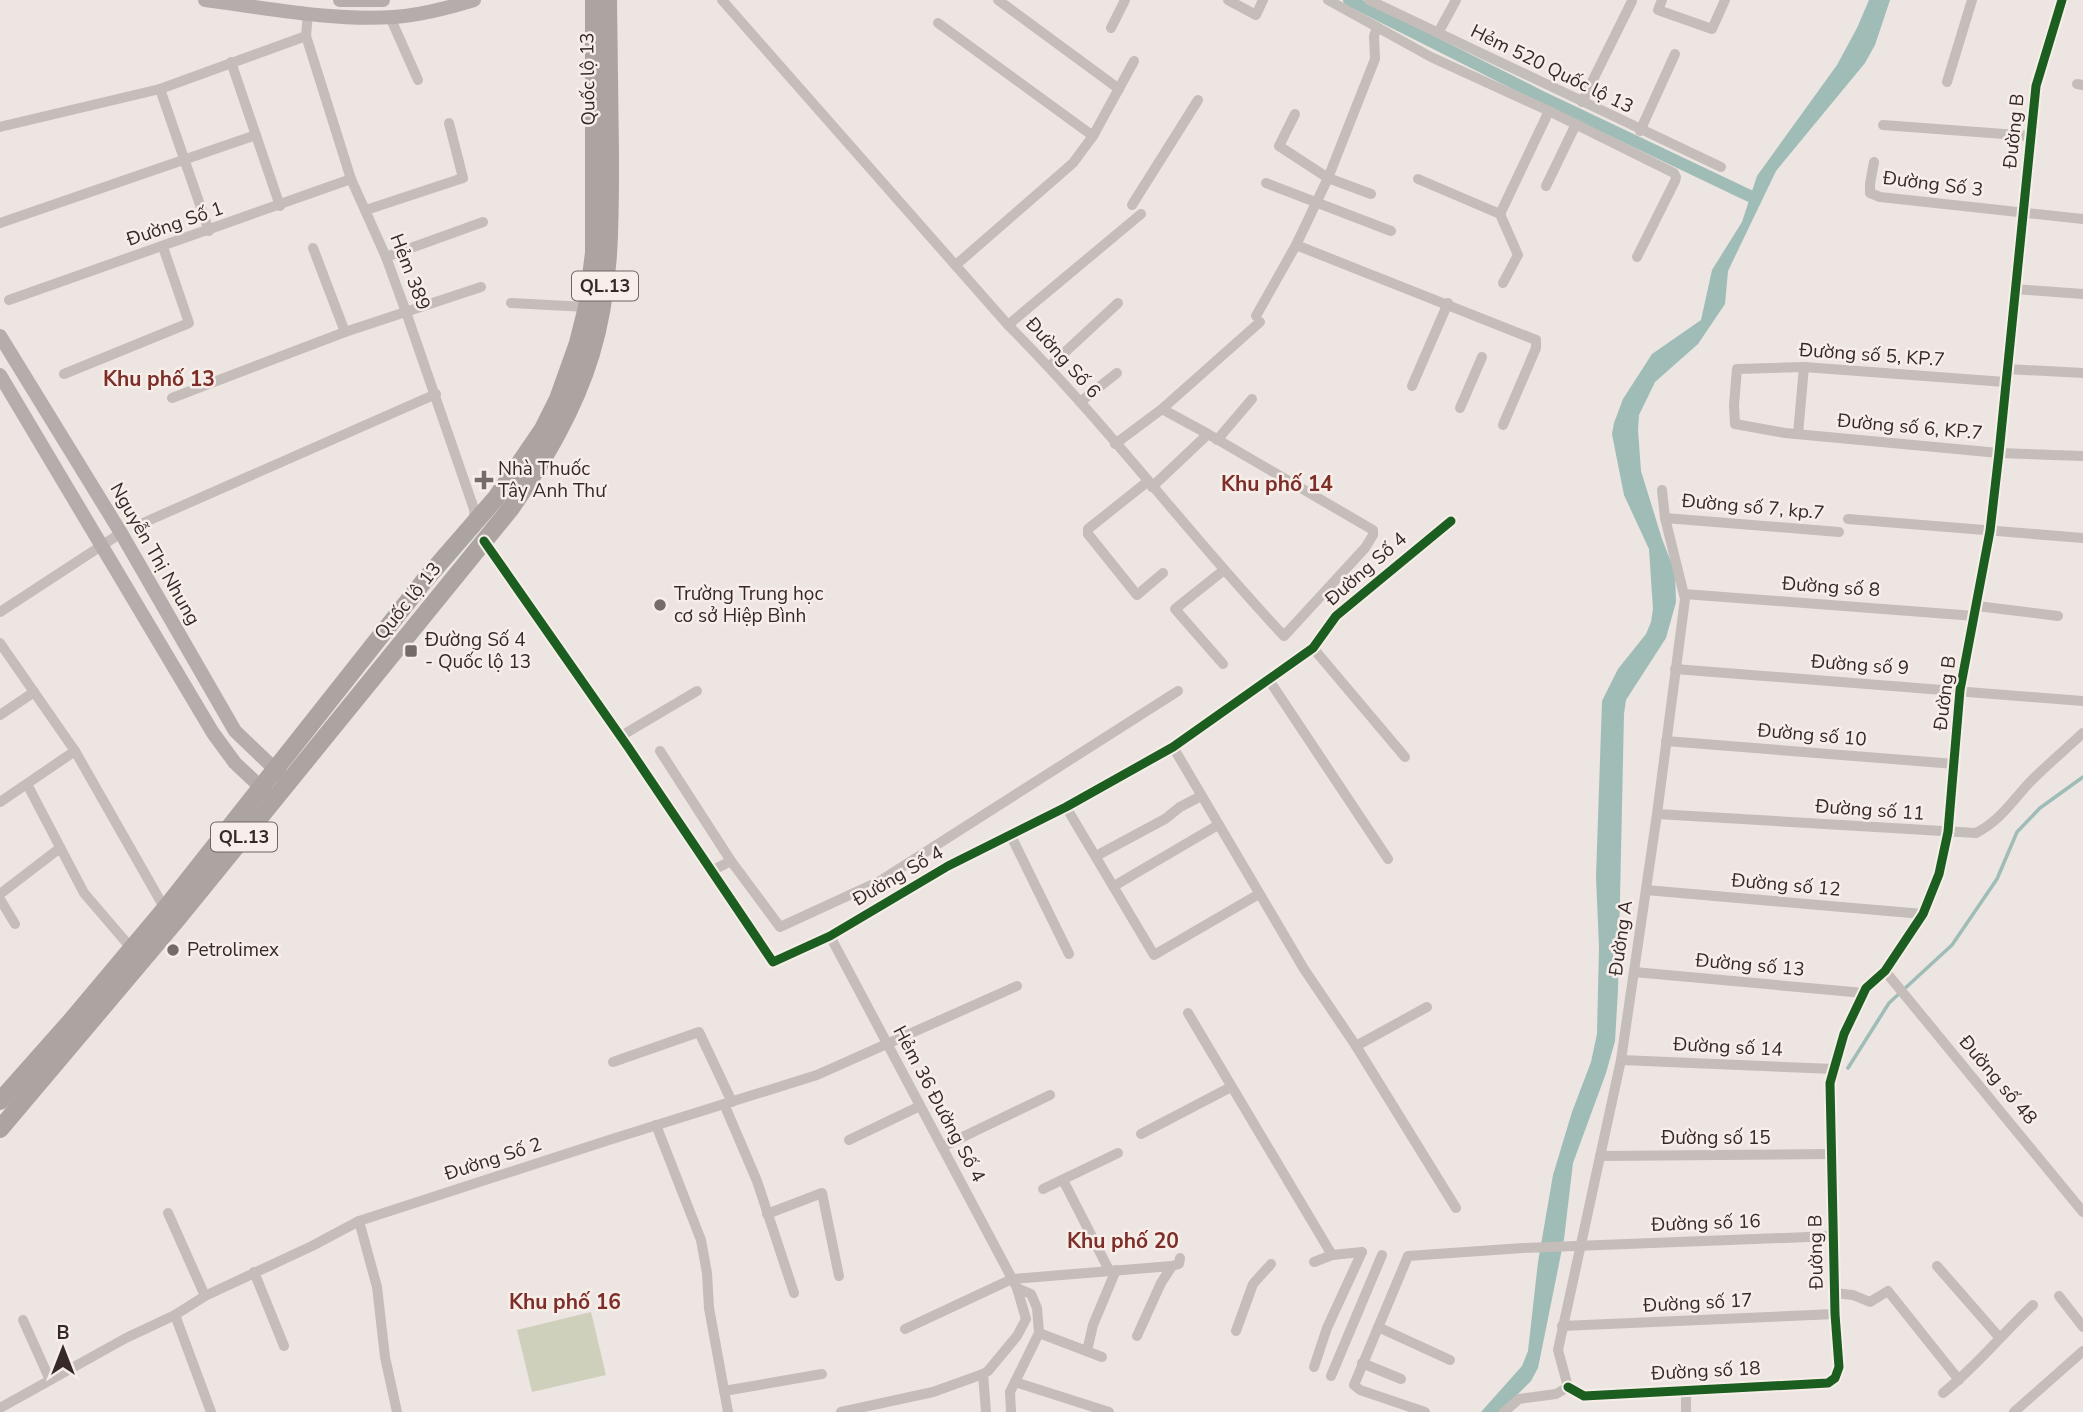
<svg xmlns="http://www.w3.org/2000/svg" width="2083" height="1412" font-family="'Nunito Sans',sans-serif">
<rect width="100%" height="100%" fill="#ece5e1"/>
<path fill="#cfd0bc" d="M 591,1312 L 606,1375 L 532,1392 L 517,1330 Z"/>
<path fill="#9fbcb7" d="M 1869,0 L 1890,0 L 1875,45 L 1865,63 L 1776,171 L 1728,271 L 1725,304 L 1698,344 L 1655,382 L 1639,415 L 1638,430 L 1641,471 L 1662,539 L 1675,572 L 1676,602 L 1666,638 L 1626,700 L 1624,714 L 1618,990 L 1615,1041 L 1606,1073 L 1573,1163 L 1564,1239 L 1538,1368 L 1531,1381 L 1500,1412 L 1481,1412 L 1522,1366 L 1528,1351 L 1538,1262 L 1553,1175 L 1572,1112 L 1591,1062 L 1597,1034 L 1599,947 L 1596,877 L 1602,701 L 1618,669 L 1646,634 L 1651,622 L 1653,609 L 1649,549 L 1624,495 L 1612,434 L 1614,423 L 1623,399 L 1652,354 L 1701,320 L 1712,270 L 1742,222 L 1757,176 L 1837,65 L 1857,28 Z"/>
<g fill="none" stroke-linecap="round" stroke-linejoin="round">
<path stroke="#9fbcb7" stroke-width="3.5" d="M 1848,1068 L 1889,1003 L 1952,945 L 1997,879 L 2017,832 L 2040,808 L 2083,777"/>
<path stroke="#9fbcb7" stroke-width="12" d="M 1349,0 L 1542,97 L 1754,198"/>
<g stroke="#c5bdba" stroke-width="10">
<path d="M 722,0 L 1008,325 C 1106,423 1189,535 1284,636 L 1365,548 L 1373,535 L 1373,530 L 1208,434 L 1162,409"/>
<path d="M 998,0 L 1119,89"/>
<path d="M 1228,0 L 1256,15 L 1263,0"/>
<path d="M 1328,0 L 1431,57 L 1549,111 L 1674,173 L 1676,177 L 1675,181 L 1637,257"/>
<path d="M 1369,0 L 1721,167"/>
<path d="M 1662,0 L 1658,10 L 1712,29 L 1725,0"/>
<path d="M 390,17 L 418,80"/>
<path d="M 938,23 L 1093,136"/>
<path d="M 1111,28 L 1125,0"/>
<path d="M 1438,33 L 1456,0"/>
<path d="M 306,36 L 351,179 L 386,257 L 406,312 L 474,509 L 475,523"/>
<path d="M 231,62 L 280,206"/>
<path d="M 1947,82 L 1972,0"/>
<path d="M 2077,84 L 2083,85"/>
<path d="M 160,89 L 209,231"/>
<path d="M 1582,102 L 1632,1"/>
<path d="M 1295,114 L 1279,146 L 1328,178 L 1371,194"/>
<path d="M 1883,125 L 2031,136"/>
<path d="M 0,127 L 160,89 L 306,36 L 308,13"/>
<path d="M 1640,131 L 1675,54"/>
<path d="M 1874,162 L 1870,184 L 1870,193 L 1880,197 L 2083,219"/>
<path d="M 1418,179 L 1500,214 L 1518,255 L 1503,283"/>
<path d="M 1266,183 L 1391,231"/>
<path d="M 1546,186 L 1576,124"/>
<path d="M 1132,205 L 1198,100"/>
<path d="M 366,210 L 463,178 L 449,123"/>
<path d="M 1500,214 L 1549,111"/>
<path d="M 0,223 L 256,135"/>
<path d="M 1296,245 L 1536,340 L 1536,348 L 1503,425"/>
<path d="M 313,248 L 345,332"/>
<path d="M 386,257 L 483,222"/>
<path d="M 957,264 L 1073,163 L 1093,136 L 1134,61"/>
<path d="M 2015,289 L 2083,294"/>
<path d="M 9,300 L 351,179"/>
<path d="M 511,303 L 587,307"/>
<path d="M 1256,316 L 1296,245 L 1328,178 L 1375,59 L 1374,36 L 1377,27"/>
<path d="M 1008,325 L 1141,214"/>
<path d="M 1050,366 L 1118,303"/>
<path d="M 2006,369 L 2083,373"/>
<path d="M 64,374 L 189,323 L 163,247"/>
<path d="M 2005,382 L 1804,367 L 1737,369 L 1734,405 L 1735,424 L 1785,433 L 1999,453 L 2083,456"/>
<path d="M 1412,386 L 1448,303"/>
<path d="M 172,398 L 345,332 L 481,287"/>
<path d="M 1080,402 L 1117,373"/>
<path d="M 1460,408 L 1482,357"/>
<path d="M 1798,434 L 1804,367"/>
<path d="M 1217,440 L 1252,399"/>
<path d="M 1115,444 L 1162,409 L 1260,322"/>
<path d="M 1147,482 L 1088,529 L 1088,534 L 1137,595 L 1163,573"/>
<path d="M 1152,487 L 1208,434"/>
<path d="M 1665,518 L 1839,532"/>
<path d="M 1848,519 L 2083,538"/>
<path d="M 143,523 L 436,394"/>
<path d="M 484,541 L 628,747 L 773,962 L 830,936 L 948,866 L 1066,807 L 1173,747 L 1313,648 L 1336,616 L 1451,521"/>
<path d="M 1684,594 L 1975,616"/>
<path d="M 1977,606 L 2058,616"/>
<path d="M 0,612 L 121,533"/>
<path d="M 0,643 L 75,751 L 165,909"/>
<path d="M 1313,648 L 1405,757"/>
<path d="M 1223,664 L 1175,609 L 1224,570"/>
<path d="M 1675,669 L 2083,701"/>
<path d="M 1269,680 L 1388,859"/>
<path d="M 0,715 L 34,692"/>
<path d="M 621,736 L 697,691"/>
<path d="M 1666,741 L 1955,764"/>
<path d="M 1173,747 L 1304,969 L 1356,1046 L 1456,1208"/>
<path d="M 660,751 L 731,861 L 780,927 L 880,881 L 1178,691"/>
<path d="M 27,784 L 84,893 L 132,949"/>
<path d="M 0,802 L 75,751"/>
<path d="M 1066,807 L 1154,955 L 1259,894"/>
<path d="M 1657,814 L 1976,833 C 2000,821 2013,800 2031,781 C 2048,764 2066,749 2083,733"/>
<path d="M 1010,834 L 1069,954"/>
<path d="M 1096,856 L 1165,819 L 1180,807 L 1201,796"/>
<path d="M 711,871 L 731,861"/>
<path d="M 1114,886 L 1218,825"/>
<path d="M 1646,890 L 1923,914"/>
<path d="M 0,894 L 60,848"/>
<path d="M 0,899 L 15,924"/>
<path d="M 830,936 L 1017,1288 L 1026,1319 L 1017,1336 L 988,1371 L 983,1374 L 933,1392 L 841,1412"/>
<path d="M 1885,971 L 2083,1212"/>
<path d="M 1634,972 L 1864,993"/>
<path d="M 1188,1013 L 1332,1255"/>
<path d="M 1356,1046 L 1427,1007"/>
<path d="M 1621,1060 L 1834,1069"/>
<path d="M 613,1062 L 699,1032 L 732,1102"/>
<path d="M 724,1104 L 757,1181 L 794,1293"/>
<path d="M 656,1125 L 701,1240 L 707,1273 L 709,1308 L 728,1412"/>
<path d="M 1141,1134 L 1231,1087"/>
<path d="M 849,1140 L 920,1106"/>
<path d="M 942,1147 L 1050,1095"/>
<path d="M 1600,1156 L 1831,1154"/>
<path d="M 1063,1180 L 1109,1270"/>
<path d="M 1043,1189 L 1118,1153"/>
<path d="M 168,1213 L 205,1296"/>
<path d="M 767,1214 L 822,1193 L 839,1276"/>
<path d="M 359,1221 L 377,1287 L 385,1357 L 397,1412"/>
<path d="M 1314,1262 L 1332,1255 L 1362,1252"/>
<path d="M 1937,1266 L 1999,1337"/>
<path d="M 254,1272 L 284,1346"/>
<path d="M 1834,1293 L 1853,1295 L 1870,1302 L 1888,1291 L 1959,1380"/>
<path d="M 2059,1296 L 2083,1327"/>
<path d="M 175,1315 L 211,1412"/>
<path d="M 23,1320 L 50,1380"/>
<path d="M 1562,1326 L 1835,1314"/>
<path d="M 1378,1327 L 1450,1360"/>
<path d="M 905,1329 L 1012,1279 L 1172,1266 L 1179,1264 L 1180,1258"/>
<path d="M 1236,1331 L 1253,1284 L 1271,1264"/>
<path d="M 1039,1333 L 1102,1357"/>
<path d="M 1137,1336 L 1161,1283 L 1172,1266"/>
<path d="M 1087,1351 L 1093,1325 L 1116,1270"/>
<path d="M 1362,1363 L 1401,1379"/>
<path d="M 1314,1367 L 1327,1328 L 1362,1252"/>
<path d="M 983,1374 L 986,1412"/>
<path d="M 1331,1376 L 1382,1255"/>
<path d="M 1015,1382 L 1109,1412"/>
<path d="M 1568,1387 L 1584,1396 L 1828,1383 L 1835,1378 L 1839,1367 L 1835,1314 L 1830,1083 L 1844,1034 L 1866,988 L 1885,971 L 1923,914 L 1939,874 L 1948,832 L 1960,690 L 1990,531 L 1999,453 L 2036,86 L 2062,0"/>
<path d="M 1568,1387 L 1558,1350 L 1621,1060 L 1657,814 L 1685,599 L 1665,518 L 1662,490"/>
<path d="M 1686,1389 L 1686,1412"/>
<path d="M 724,1391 L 822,1374"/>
<path d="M 1943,1393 C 1976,1367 2002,1334 2033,1305"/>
<path d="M 0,1408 L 126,1338 L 175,1315 L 205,1296 L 312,1246 L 359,1221 L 609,1140 L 817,1075 L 1017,986"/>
<path d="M 1011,1412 L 1010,1392 L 1039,1333 L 1037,1308 L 1031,1294 L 1017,1288"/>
<path d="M 1425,1412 L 1360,1390 L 1354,1385 L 1408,1256 L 1523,1248 L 1833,1236"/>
<path d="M 1504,1412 L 1519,1399 L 1556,1394 L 1568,1387"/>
<path d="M 2014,1412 L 2083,1351"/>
</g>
<g stroke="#b5adab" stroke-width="14">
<path d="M 205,0 C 267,8 331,21 394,17 C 421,15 448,8 474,0"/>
<path d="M 340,0 L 383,0"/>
<path d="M 0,336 L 121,533 L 235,731 L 282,776"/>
<path d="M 0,375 L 213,733 L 235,763 L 268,794"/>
</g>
<g stroke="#aba4a0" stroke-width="18">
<path d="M 0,1101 L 71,1021 L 165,909 L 424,581 L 496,498 L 543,429 L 558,399 L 578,343 L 587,307 L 594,253 L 594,0"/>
<path d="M 0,1129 L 178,918 L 511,508 C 544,460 574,410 591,354 C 611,288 610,221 610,154 C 609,103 609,51 608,0"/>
</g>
<g stroke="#f8eee9" stroke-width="13">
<g id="cycleway">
<path d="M 484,541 L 628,747 L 773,962 L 830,936 L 948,866 L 1066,807 L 1173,747 L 1313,648 L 1336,616 L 1451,521"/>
<path d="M 1568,1387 L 1584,1396 L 1828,1383 L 1835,1378 L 1839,1367 L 1835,1314 L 1830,1083 L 1844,1034 L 1866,988 L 1885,971 L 1923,914 L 1939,874 L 1948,832 L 1960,690 L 1990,531 L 1999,453 L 2036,86 L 2062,0"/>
</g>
</g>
<use href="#cycleway" stroke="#1b5e20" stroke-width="9"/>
</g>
<g fill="#756b69" stroke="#f8eee9" stroke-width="2.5">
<path d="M480.5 469.5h7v7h7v7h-7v7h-7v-7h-7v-7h7z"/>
<circle cx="660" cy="605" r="7"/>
<rect x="404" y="644" width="14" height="14" rx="3.5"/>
<circle cx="173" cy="950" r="7"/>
</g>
<g text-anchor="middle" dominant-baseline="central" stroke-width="5" stroke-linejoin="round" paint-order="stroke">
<g fill="#f8eee9" stroke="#706563" stroke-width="2">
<rect x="572" y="271.5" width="66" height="29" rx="5"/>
<rect x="211" y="822.5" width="66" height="29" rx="5"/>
</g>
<g font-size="18" font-weight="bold" fill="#352a29">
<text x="605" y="286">QL.13</text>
<text x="244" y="837">QL.13</text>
</g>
<g font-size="19" fill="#352a29" stroke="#f8eee9">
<text transform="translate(1552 69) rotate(26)">Hẻm 520 Quốc lộ 13</text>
<text transform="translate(588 79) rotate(-91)">Quốc lộ 13</text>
<text transform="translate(2014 131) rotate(-84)">Đường B</text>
<text transform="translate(1933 184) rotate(7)">Đường Số 3</text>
<text transform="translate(175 224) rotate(-19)">Đường Số 1</text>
<text transform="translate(410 272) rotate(69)">Hẻm 389</text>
<text transform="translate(1872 355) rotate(4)">Đường số 5, KP.7</text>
<text transform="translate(1063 358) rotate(48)">Đường Số 6</text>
<text transform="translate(1910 427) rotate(5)">Đường số 6, KP.7</text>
<text transform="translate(1753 507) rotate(5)">Đường số 7, kp.7</text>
<text transform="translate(155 554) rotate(60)">Nguyễn Thị Nhung</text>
<text transform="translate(1366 569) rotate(-41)">Đường Số 4</text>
<text transform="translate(1831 587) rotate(4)">Đường số 8</text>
<text transform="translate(408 601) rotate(-51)">Quốc lộ 13</text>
<text transform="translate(1860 665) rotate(4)">Đường số 9</text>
<text transform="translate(1945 693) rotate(-83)">Đường B</text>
<text transform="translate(1812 735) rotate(5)">Đường số 10</text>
<text transform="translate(1870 810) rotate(4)">Đường số 11</text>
<text transform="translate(898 876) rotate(-30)">Đường Số 4</text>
<text transform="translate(1786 885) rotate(5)">Đường số 12</text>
<text transform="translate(1621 938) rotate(-82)">Đường A</text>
<text transform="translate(1750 965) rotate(5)">Đường số 13</text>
<text transform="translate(1728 1047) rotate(3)">Đường số 14</text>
<text transform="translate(1998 1080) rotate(50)">Đường số 48</text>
<text transform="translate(939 1104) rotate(62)">Hẻm 36 Đường Số 4</text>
<text x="1716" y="1138">Đường số 15</text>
<text transform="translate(493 1159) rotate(-18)">Đường Số 2</text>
<text transform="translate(1706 1223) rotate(-2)">Đường số 16</text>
<text transform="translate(1816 1252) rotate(-91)">Đường B</text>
<text transform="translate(1698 1303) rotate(-3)">Đường số 17</text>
<text transform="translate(1706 1371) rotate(-3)">Đường số 18</text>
</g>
<g font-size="19" fill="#352a29" stroke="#f8eee9" text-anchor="start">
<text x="498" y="469">Nhà Thuốc<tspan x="498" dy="22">Tây Anh Thư</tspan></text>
<text x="674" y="594">Trường Trung học<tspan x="674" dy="22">cơ sở Hiệp Bình</tspan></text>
<text x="425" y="640">Đường Số 4<tspan x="425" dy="22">- Quốc lộ 13</tspan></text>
<text x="187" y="950">Petrolimex</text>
</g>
<g font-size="21" font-weight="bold" fill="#7d2e29" stroke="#f8eee9">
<text x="159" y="379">Khu phố 13</text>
<text x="1277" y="484">Khu phố 14</text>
<text x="1123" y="1241">Khu phố 20</text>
<text x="565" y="1302">Khu phố 16</text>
</g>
</g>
<g transform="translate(63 1349)" stroke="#f8eee9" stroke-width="5" paint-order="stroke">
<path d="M0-5L12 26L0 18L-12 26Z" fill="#352a29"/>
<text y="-10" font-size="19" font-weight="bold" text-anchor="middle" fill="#352a29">B</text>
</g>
</svg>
